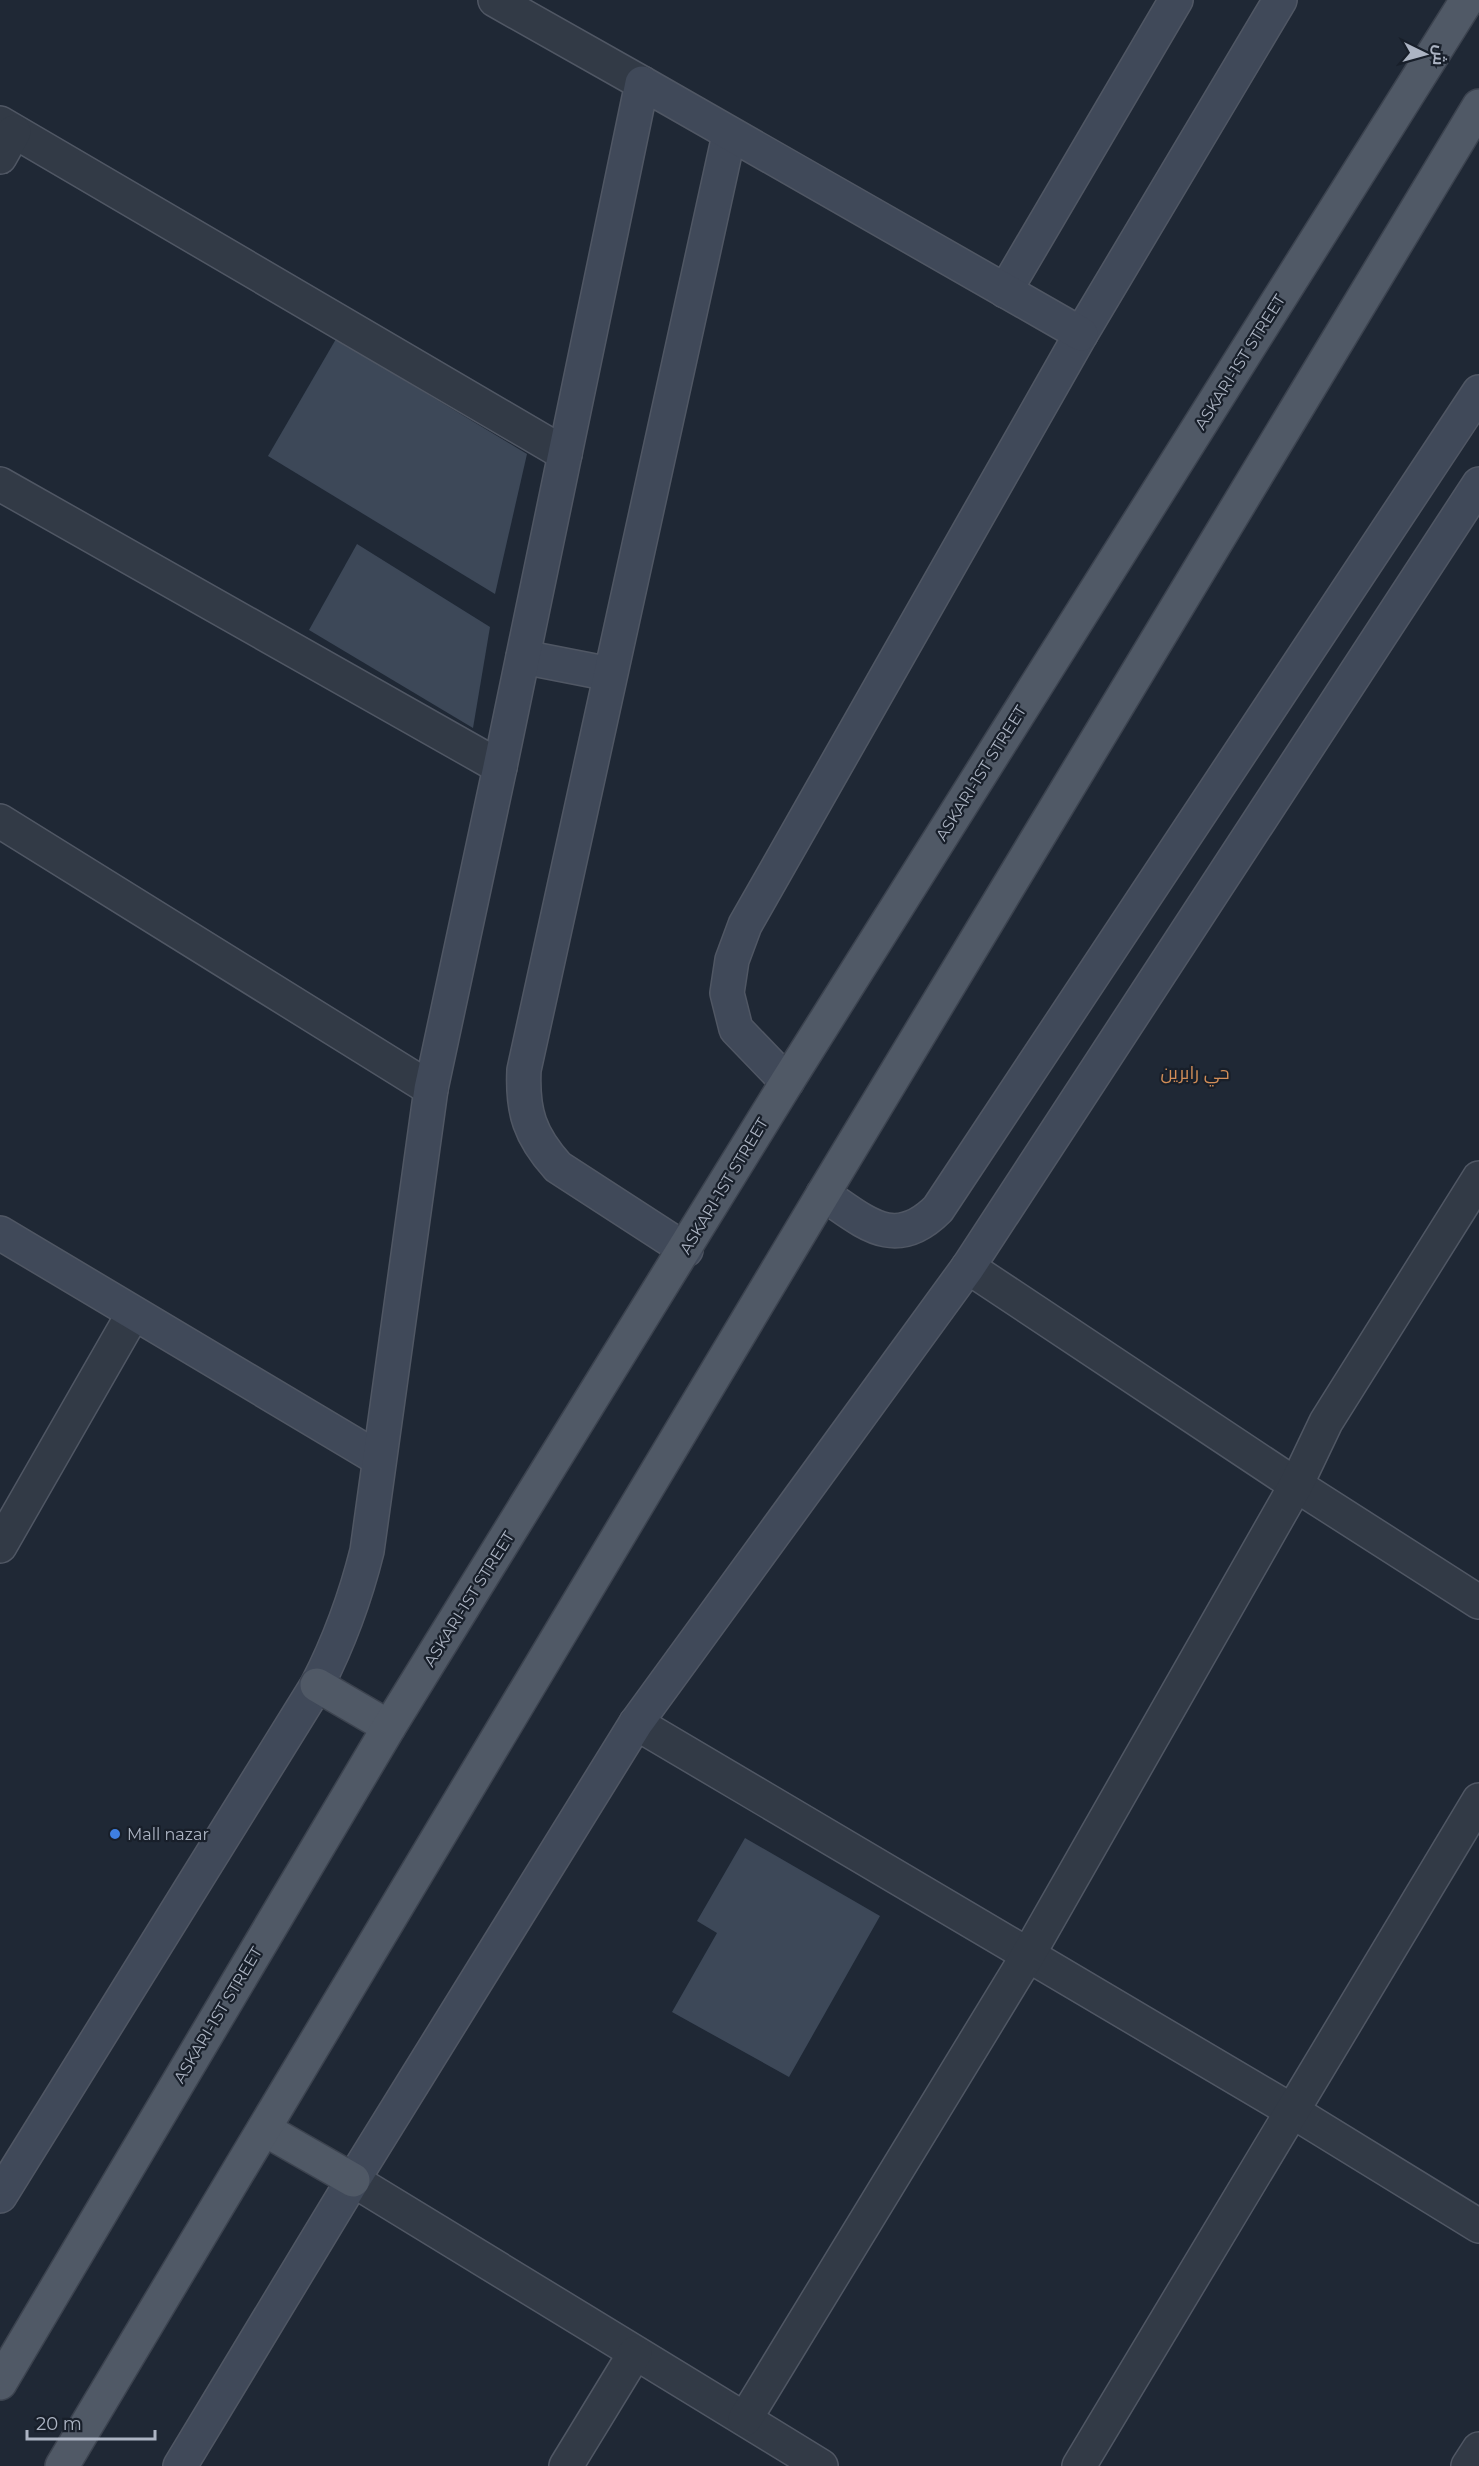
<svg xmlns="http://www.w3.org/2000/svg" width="1479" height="2466" font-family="Montserrat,Cairo,sans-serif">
<rect width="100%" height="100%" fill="#1f2835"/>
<g fill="#3d4858">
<path d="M 336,339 L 527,454 L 495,594 L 268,456 Z"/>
<path d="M 357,544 L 490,627 L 473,728 L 309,630 Z"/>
<path d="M 745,1838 L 880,1916 L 789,2077 L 672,2012 L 717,1933 L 697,1921 Z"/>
</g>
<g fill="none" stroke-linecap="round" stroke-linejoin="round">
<g stroke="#505764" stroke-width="36">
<g id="street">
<path d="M 495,0 L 642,83"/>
<path d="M 0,123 L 565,454"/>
<path d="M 0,157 L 14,132"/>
<path d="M 0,484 L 500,767"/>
<path d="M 0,821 L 431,1089"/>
<path d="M 968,1267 L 1296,1485 L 1479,1602"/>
<path d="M 0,1546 L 133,1314"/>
<path d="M 636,1723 L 1292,2111 L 1479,2226"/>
<path d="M 353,2180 L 821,2466"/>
<path d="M 745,2419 L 1028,1955 L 1296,1485 L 1326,1422 L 1479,1178"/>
<path d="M 566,2466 L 635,2353"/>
<path d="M 1079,2466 L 1479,1800"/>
<path d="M 1468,2466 L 1479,2449"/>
</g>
</g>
<g stroke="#505764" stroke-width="36">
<g id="secondary">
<path d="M 1005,291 L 1176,0"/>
<path d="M 523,657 L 610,674"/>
<path d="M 787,1082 L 736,1029 L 727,993 L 732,960 L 745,925 L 1081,334 L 1280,0"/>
<path d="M 823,1194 C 864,1221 894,1253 938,1209 L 1479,392"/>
<path d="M 0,1233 L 379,1459"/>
<path d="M 686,1250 L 558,1167 C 530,1136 522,1112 524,1070 L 729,135"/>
<path d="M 0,2196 L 317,1685 C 339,1642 355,1599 367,1551 L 431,1089 L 500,767 L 642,83 L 1081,334"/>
<path d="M 180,2466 L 353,2180 L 636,1723 L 968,1267 L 1479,484"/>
</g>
</g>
<g stroke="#3c434f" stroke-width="36">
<g id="primary">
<path d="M 317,1685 L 389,1727"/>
<path d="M 264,2129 L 353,2180"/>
<path d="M 0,2383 L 389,1727 L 787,1082 L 1467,0"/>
<path d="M 62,2466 L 823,1194 L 1479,106"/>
</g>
</g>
<use href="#street" stroke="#323a46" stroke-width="33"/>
<use href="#secondary" stroke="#404959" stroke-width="33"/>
<use href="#primary" stroke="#505966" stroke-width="33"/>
</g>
<circle fill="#3f7fe0" stroke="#181f2a" stroke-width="2" cx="115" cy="1834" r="6"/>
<g text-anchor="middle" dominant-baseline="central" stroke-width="4.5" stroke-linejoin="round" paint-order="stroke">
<g font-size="16" fill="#acb4c3" stroke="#181f2a">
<text transform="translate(1240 362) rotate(-58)">ASKARI-1ST STREET</text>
<text transform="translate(981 773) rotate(-58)">ASKARI-1ST STREET</text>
<text transform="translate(724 1186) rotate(-59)">ASKARI-1ST STREET</text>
<text transform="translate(469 1599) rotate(-58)">ASKARI-1ST STREET</text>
<text transform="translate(218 2015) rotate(-59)">ASKARI-1ST STREET</text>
</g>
<g font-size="16" fill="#acb4c3" stroke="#181f2a" text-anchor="start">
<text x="127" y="1834">Mall nazar</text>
</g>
<g font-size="18" fill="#d28e58" stroke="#181f2a">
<text x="1195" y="1073">حي رابرين</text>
</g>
</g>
<g transform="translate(1425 54) rotate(95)" stroke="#181f2a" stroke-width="4.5" paint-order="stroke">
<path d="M0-4.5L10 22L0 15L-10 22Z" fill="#acb4c3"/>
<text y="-9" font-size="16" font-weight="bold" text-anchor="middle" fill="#acb4c3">ش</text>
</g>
<path d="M27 2430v9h128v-9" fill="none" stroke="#acb4c3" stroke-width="3"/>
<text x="36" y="2430" font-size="18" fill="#acb4c3" stroke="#181f2a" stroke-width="4.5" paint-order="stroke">20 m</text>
</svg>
